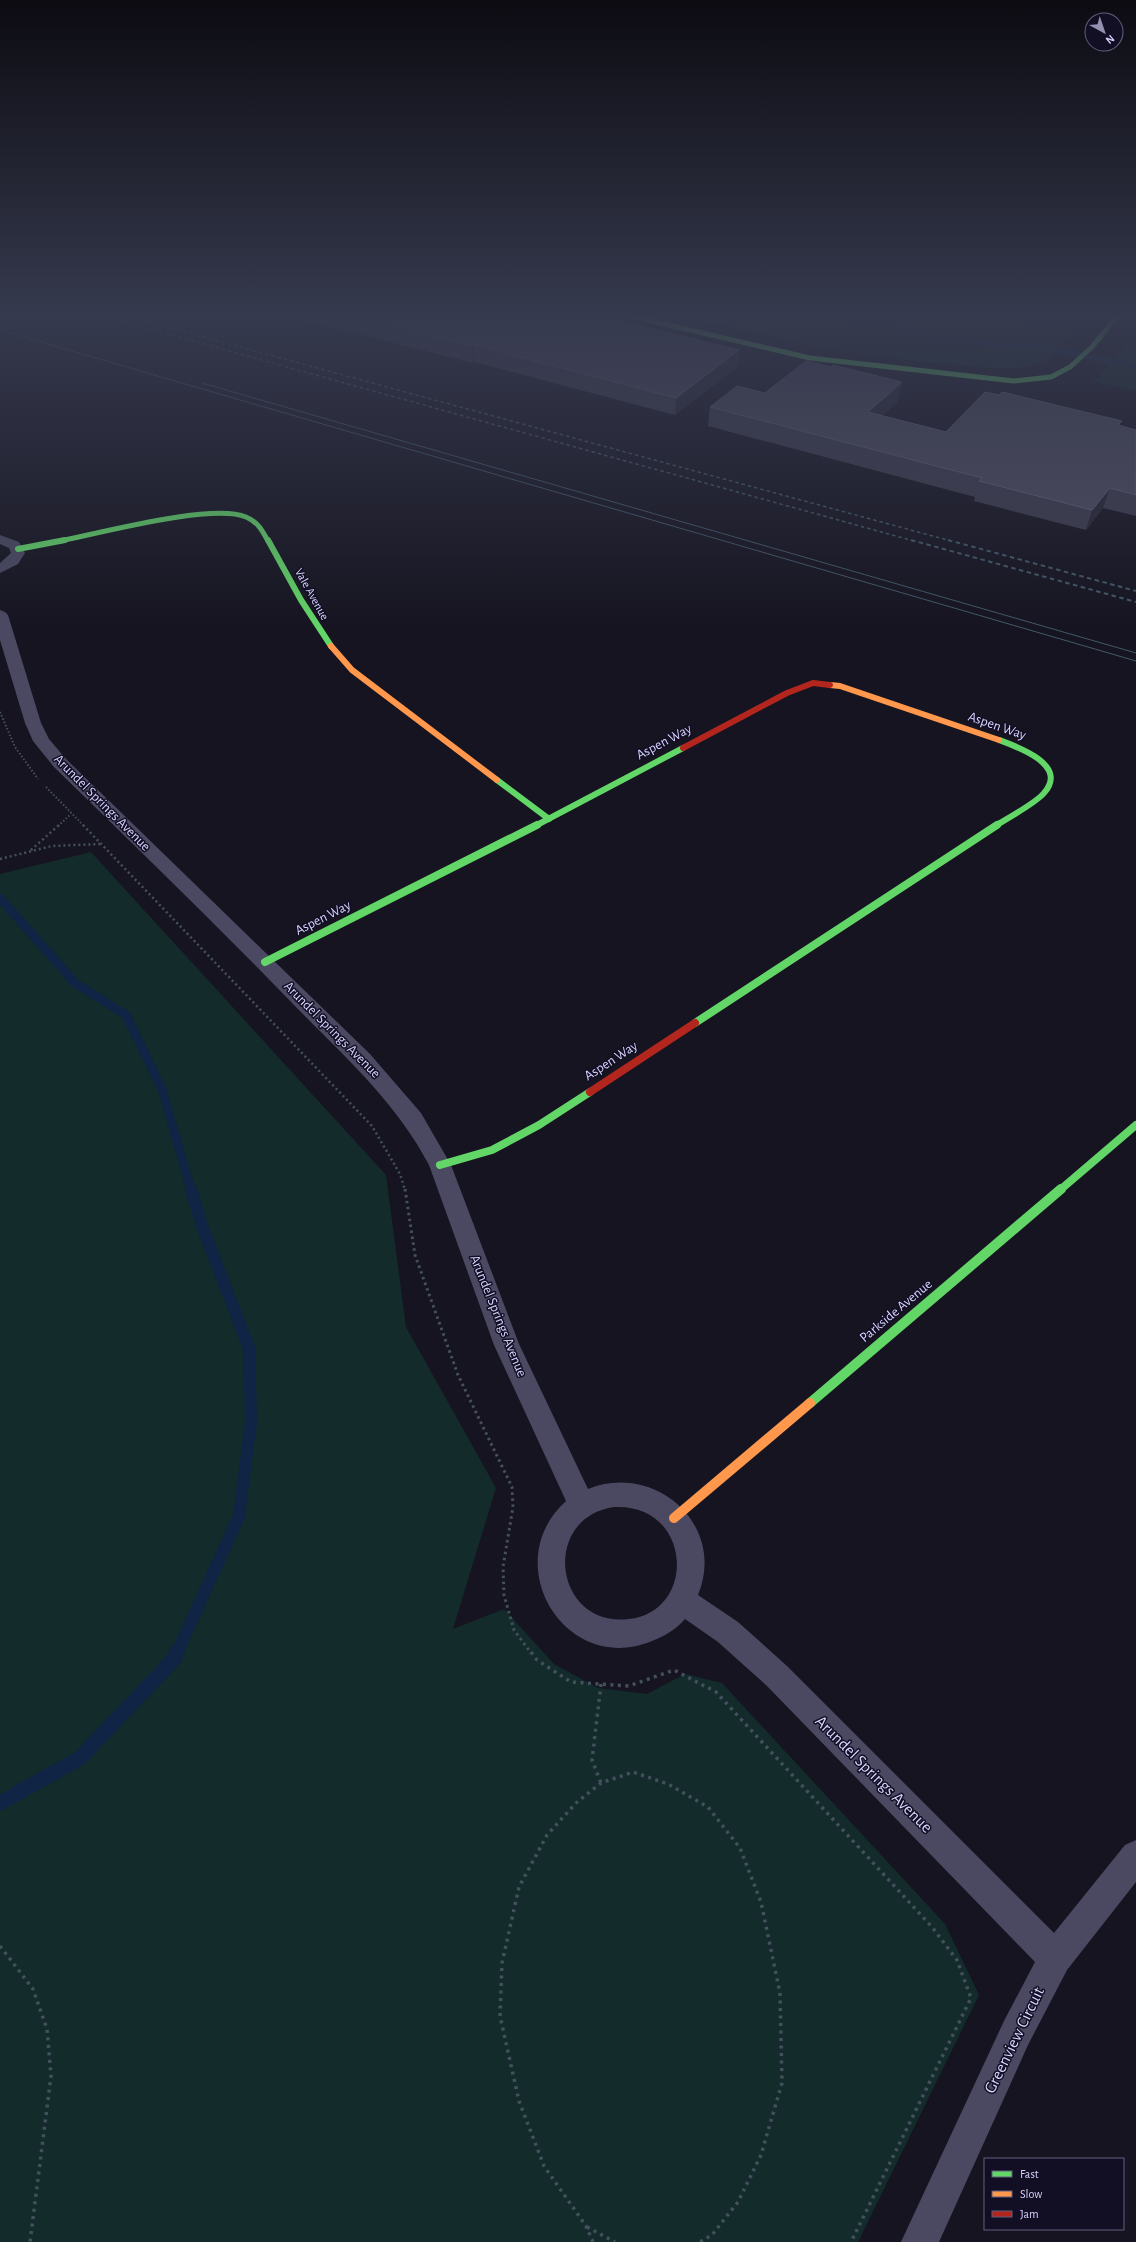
<svg xmlns="http://www.w3.org/2000/svg" width="1136" height="2242" font-family="'Alegreya Sans',sans-serif">
<rect width="100%" height="100%" fill="#161420"/>
<g fill="#132b2b">
<path d="M 684,316 L 995,316 L 1073,333 L 1044,362 L 1022,368 L 989,368 L 917,361 L 832,350 Z"/>
<path d="M 1129,340 L 1136,342 L 1136,391 L 1090,381 L 1098,378 Z"/>
<path d="M 91,852 L 386,1175 L 406,1327 L 496,1488 L 453,1629 L 504,1609 L 554,1664 L 598,1688 L 647,1694 L 685,1674 L 722,1683 L 945,1924 L 979,1995 L 858,2242 L 0,2242 L 0,874 Z"/>
</g>
<g fill="none" stroke-linecap="round" stroke-linejoin="round">
<path stroke="#102445" stroke-width="5.5" d="M 838,316 L 953,341 L 1040,347 L 1136,366"/>
<path stroke="#102445" stroke-width="9" d="M 0,898 L 75,983 L 126,1015 L 162,1089 L 191,1190"/>
<path stroke="#102445" stroke-width="12" d="M 177,1653 L 239,1516 L 251,1422 L 249,1348 L 203,1229 L 191,1189"/>
<path stroke="#102445" stroke-width="15" d="M 0,1803 L 80,1758 L 174,1659 L 177,1652"/>
<g stroke="#44505d" stroke-width="2" stroke-dasharray="1.5 2" stroke-linecap="butt">
<path d="M 0,712 L 15,747 L 38,779"/>
<path d="M 46,787 L 84,826"/>
<path d="M 58,826 L 71,814"/>
</g>
<g stroke="#44505d" stroke-width="2.5" stroke-dasharray="2 3" stroke-linecap="butt">
<path d="M 83,825 L 372,1126 L 400,1174 L 405,1190"/>
<path d="M 31,850 L 59,825"/>
<path d="M 0,859 L 52,846 L 100,844"/>
</g>
<path stroke="#44505d" stroke-width="3" stroke-dasharray="2.5 3.5" stroke-linecap="butt" d="M 405,1189 L 415,1255 L 458,1375 L 512,1487 L 513,1507 L 503,1567 L 504,1595 L 514,1630 L 531,1653"/>
<g stroke="#44505d" stroke-width="3.5" stroke-dasharray="3 4.5" stroke-linecap="butt">
<path d="M 531,1652 L 537,1660 L 571,1682 L 629,1686 L 674,1670 L 716,1692 L 932,1927 L 957,1960 L 971,1998 L 851,2242"/>
<path d="M 601,1684 L 592,1760 L 601,1783"/>
<path d="M 0,1946 L 33,1989 L 47,2029 L 51,2076 L 30,2242"/>
<path d="M 587,2227 L 615,2242"/>
<path d="M 593,2242 L 586,2226 L 544,2166 L 519,2101 L 500,2016 L 502,1963 L 519,1887 L 547,1835 L 576,1803 L 601,1783 L 633,1772 L 668,1784 L 708,1807 L 740,1848 L 761,1902 L 780,1993 L 782,2083 L 761,2155 L 738,2202 L 712,2235 L 700,2242"/>
</g>
<g fill="#4a4961" fill-rule="evenodd">
<path d="M 0,535 L 19,542 L 25,553 L 18,564 L 0,573 L 0,563 L 11,553 L 9,548 L 0,544 Z"/>
<path d="M 0,610 L 5,612 L 8,615 L 41,723 L 49,739 L 66,759 L 370,1054 L 421,1113 L 451,1165 L 519,1344 L 588,1489 C 655,1462 727,1525 698,1595 L 738,1622 L 787,1666 L 1054,1933 L 1125,1845 L 1136,1840 L 1136,1882 L 1067,1970 L 1028,2045 L 939,2242 L 901,2242 L 1004,2021 L 1035,1962 L 767,1686 L 718,1642 L 685,1619 C 675,1630 665,1636 652,1641 C 565,1677 497,1563 566,1501 L 494,1345 L 429,1165 C 396,1102 344,1056 295,1006 C 216,924 135,846 54,767 L 33,741 L 25,723 L 0,640 ZM 614,1507 C 692,1503 698,1611 629,1619 C 554,1628 540,1518 614,1507 Z"/>
</g>
<g stroke="#63d668" stroke-width="5">
<path d="M 630,316 L 810,358 L 1014,381 L 1051,377 L 1070,367 L 1092,347 L 1117,316"/>
<path d="M 60,541 C 100,533 212,503 246,517 C 258,522 262,530 268,541"/>
</g>
<g stroke="#63d668" stroke-width="6">
<path d="M 268,540 L 301,600 L 331,646"/>
<path d="M 18,549 L 65,540"/>
<path d="M 497,780 L 549,819"/>
<path d="M 535,826 L 683,748"/>
<path d="M 995,826 C 1008,818 1036,803 1044,793 C 1069,765 1018,747 999,740"/>
</g>
<g stroke="#63d668" stroke-width="8">
<path d="M 265,962 L 537,825"/>
<path d="M 695,1023 L 997,825"/>
<path d="M 440,1165 L 492,1150 L 539,1125 L 590,1092"/>
<path d="M 1060,1190 L 1136,1125"/>
</g>
<path stroke="#63d668" stroke-width="10" d="M 810,1403 L 1061,1189"/>
<g stroke="#ff974d" stroke-width="6">
<path d="M 331,646 L 352,670 L 497,780"/>
<path d="M 830,685 L 840,686 L 999,740"/>
</g>
<path stroke="#ff974d" stroke-width="10" d="M 674,1518 L 810,1403"/>
<path stroke="#b3261e" stroke-width="6" d="M 683,748 L 787,693 L 813,683 L 830,685"/>
<path stroke="#b3261e" stroke-width="8" d="M 590,1092 L 695,1023"/>
<g stroke="#435969" stroke-width="1">
<path d="M 0,330 L 1136,661"/>
<path d="M 202,383 L 1136,653"/>
</g>
<g stroke="#435969" stroke-width="1.5" stroke-dasharray="3.5 3" stroke-linecap="butt">
<path d="M 103,316 L 914,541"/>
<path d="M 127,316 L 951,541"/>
</g>
<g stroke="#435969" stroke-width="2" stroke-dasharray="4.5 3.5" stroke-linecap="butt">
<path d="M 911,540 L 1136,602"/>
<path d="M 948,540 L 1136,591"/>
</g>
</g>
<g fill="#3f3d4f">
<path d="M 289,316 L 599,316 L 739,350 L 738,366 L 675,415 L 475,362 L 473,363 Z"/>
<path d="M 831,367 L 898,401 L 882,416 L 946,432 L 1120,426 L 1136,430 L 1136,516 L 1103,508 L 1086,530 L 974,501 L 975,497 L 708,426 L 710,407 L 765,393 Z"/>
</g>
<g fill="#282634">
<path d="M 474,345 L 475,362 L 473,363 L 472,346 Z"/>
<path d="M 739,350 L 738,366 L 675,415 L 676,398 Z"/>
<path d="M 902,382 L 898,401 L 865,431 L 868,412 Z"/>
<path d="M 1110,488 L 1103,508 L 1086,530 L 1092,510 Z"/>
</g>
<g fill="#504e62" stroke="#65637a">
<path d="M 350,316 L 599,316 L 739,350 L 676,398 L 474,345 L 472,346 Z"/>
<path d="M 806,361 L 831,367 L 833,365 L 902,382 L 868,412 L 946,432 L 985,392 L 999,395 L 1002,392 L 1122,421 L 1118,425 L 1136,430 L 1136,495 L 1110,488 L 1092,510 L 979,481 L 982,478 L 710,407 L 737,386 L 765,393 Z"/>
</g>
<linearGradient id="sky" x2="0" y2="1"><stop stop-color="#0c0b12"/><stop offset="0.5" stop-color="#363a4e"/><stop offset="1" stop-color="#363a4e" stop-opacity="0"/></linearGradient>
<rect width="1136" height="630" fill="url(#sky)"/>
<g text-anchor="middle" dominant-baseline="central" stroke-width="3" stroke-linejoin="round" paint-order="stroke">
<g font-size="12" fill="#d8d4fe" stroke="#120f25">
<text transform="translate(312 594) rotate(61)">Vale Avenue</text>
</g>
<g font-size="14" fill="#d8d4fe" stroke="#120f25">
<text transform="translate(997 726) rotate(19)">Aspen Way</text>
<text transform="translate(664 742) rotate(-28)">Aspen Way</text>
<text transform="translate(102 803) rotate(45)">Arundel Springs Avenue</text>
<text transform="translate(323 918) rotate(-27)">Aspen Way</text>
<text transform="translate(332 1030) rotate(45)">Arundel Springs Avenue</text>
<text transform="translate(611 1061) rotate(-33)">Aspen Way</text>
<text transform="translate(896 1311) rotate(-40)">Parkside Avenue</text>
<text transform="translate(498 1316) rotate(68)">Arundel Springs Avenue</text>
</g>
<g font-size="17" fill="#d8d4fe" stroke="#120f25">
<text transform="translate(874 1774) rotate(45)">Arundel Springs Avenue</text>
<text transform="translate(1014 2040) rotate(-64)">Greenview Circuit</text>
</g>
</g>
<rect x="984" y="2158" width="140" height="72" fill="#120f25" stroke="#615e7c"/>
<rect x="992" y="2171" width="20" height="6" fill="#63d668" stroke="#615e7c"/>
<text x="1020" y="2178" font-size="12" fill="#d8d4fe">Fast</text>
<rect x="992" y="2191" width="20" height="6" fill="#ff974d" stroke="#615e7c"/>
<text x="1020" y="2198" font-size="12" fill="#d8d4fe">Slow</text>
<rect x="992" y="2211" width="20" height="6" fill="#b3261e" stroke="#615e7c"/>
<text x="1020" y="2218" font-size="12" fill="#d8d4fe">Jam</text>
<g transform="translate(1104 32) rotate(140)"><circle r="19" fill="#120f25" stroke="#615e7c"/>
<path d="M0-3L7 15L0 10L-7 15Z" fill="#9491b0"/>
<text y="-6" font-size="11" font-weight="bold" text-anchor="middle" fill="#d8d4fe">N</text>
</g>
</svg>
